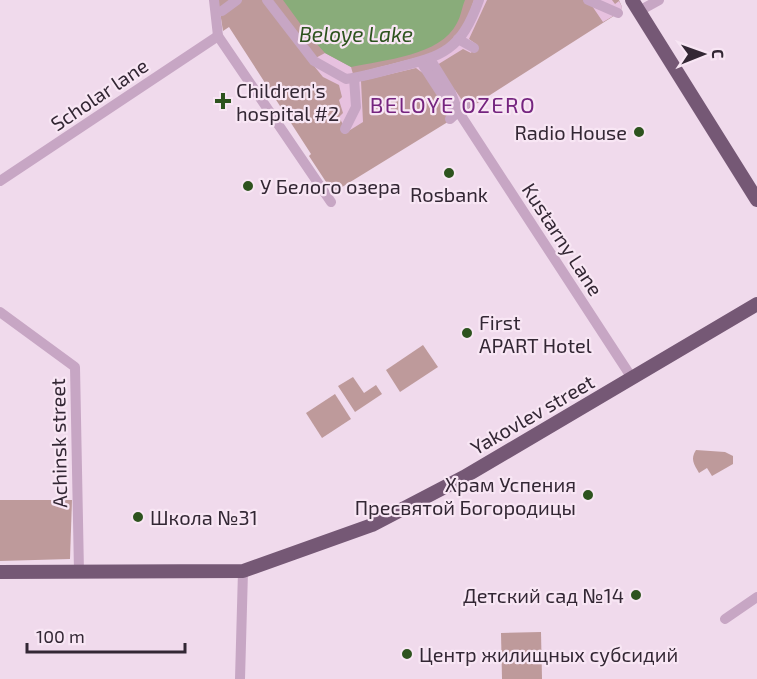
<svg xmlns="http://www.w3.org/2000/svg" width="757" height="679" font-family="'Exo 2',sans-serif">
<rect width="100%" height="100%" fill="#f0daec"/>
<g fill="#be9a9b">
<path d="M 218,0 L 619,0 L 622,7 L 620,12 L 451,120 L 334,192 L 330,188 L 309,156 L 311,154 L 229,27 L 223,31 Z"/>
<path d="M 423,345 L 438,367 L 400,392 L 386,370 Z"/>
<path d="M 353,377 L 364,393 L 376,385 L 382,394 L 355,412 L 338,386 Z"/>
<path d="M 335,394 L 351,419 L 322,438 L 306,413 Z"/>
<path d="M 696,450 L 725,452 L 733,456 L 733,464 L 712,476 L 707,468 L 699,473 C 694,464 690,459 696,450 Z"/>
<path d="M 0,500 L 72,500 L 70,559 L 0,561 Z"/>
<path d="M 541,632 L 542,679 L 502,679 L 501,633 Z"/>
</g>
<g fill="#e7c1df">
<path d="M 474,0 L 487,0 L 469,39 L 476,44 L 471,53 L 463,49 L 437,65 L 453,91 L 455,90 L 468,109 L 451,120 L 439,101 L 442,99 L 428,77 L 416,68 L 361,81 L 363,122 L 347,132 L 339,117 L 343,113 L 339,100 L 342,97 L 339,85 L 323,77 L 310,61 L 325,53 L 351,67 L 353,74 L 431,54 L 446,46 L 465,26 Z"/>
<path d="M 588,0 L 612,0 L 615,4 L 619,1 L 622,7 L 620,12 L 603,22 Z"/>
</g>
<path fill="#89ac7a" d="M 283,0 L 465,0 C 462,7 461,16 457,23 C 441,56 383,60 351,67 L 325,53 L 307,33 Z"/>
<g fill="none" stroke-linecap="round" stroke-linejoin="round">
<g stroke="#c7a6c4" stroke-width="10">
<path d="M 214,0 L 218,36 L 331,202"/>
<path d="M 267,0 L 314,61 L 346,79 C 363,77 379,72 395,68 C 444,56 461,50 479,0"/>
<path d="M 588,0 L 618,13"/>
<path d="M 222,11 L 237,0"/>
<path d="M 639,11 L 659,0"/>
<path d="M 458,39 L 474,48"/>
<path d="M 430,59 L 451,93 L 458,111 L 632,378"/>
<path d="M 421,62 L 445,99 L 456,109"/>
<path d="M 450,119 L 465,105"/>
<path d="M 345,129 L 356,107 L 354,78"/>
<path d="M 0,181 L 218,36"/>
<path d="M 0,312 L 75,367 L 79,572"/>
<path d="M 725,619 L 757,597"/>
<path d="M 240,679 L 243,571"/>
</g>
<g stroke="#755875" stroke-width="14">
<path d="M 632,0 L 757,200"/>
<path d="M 0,572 L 243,571 L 372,525 L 464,477 L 757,304"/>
</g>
</g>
<g fill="#2d531e" stroke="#f8e6f4" stroke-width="2">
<path d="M220 92h6v6h6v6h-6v6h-6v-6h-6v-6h6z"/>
<circle cx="639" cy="132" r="6"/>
<circle cx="449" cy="173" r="6"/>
<circle cx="248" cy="186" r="6"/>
<circle cx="467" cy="333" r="6"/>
<circle cx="588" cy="495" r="6"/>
<circle cx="138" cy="517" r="6"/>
<circle cx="636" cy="595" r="6"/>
<circle cx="407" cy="654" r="6"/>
</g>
<g text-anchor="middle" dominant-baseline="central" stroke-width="4.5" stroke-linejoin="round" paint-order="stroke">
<g font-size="20" fill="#332734" stroke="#f8e6f4" text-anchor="start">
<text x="236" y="90">Children's<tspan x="236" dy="23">hospital #2</tspan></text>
<text x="627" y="132" text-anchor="end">Radio House</text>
<text x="260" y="186">У Белого озера</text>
<text x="449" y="194" text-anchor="middle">Rosbank</text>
<text x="479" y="322">First<tspan x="479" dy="23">APART Hotel</tspan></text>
<text x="576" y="484" text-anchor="end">Храм Успения<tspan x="576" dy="23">Пресвятой Богородицы</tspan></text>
<text x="150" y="517">Школа №31</text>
<text x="624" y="595" text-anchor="end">Детский сад №14</text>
<text x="419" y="654">Центр жилищных субсидий</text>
</g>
<g font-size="20" fill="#332734" stroke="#f8e6f4">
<text transform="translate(99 94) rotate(-34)">Scholar lane</text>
<text transform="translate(563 239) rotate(57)">Kustarny Lane</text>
<text transform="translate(532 414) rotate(-30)">Yakovlev street</text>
<text transform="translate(58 443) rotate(-91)">Achinsk street</text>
</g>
<g font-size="21" font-style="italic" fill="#2d531e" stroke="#f8e6f4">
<text x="356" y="33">Beloye Lake</text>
</g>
<g font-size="22" letter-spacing="1.5" fill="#75247f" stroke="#f8e6f4">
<text x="453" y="104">BELOYE OZERO</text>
</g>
</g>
<g transform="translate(703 54) rotate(89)" stroke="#f8e6f4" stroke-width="4.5" paint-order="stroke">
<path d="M0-4.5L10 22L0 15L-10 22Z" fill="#332734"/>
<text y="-9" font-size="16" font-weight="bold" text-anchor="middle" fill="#332734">С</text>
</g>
<path d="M27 643v9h158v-9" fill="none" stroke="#332734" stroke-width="3"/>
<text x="36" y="643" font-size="18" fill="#332734" stroke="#f8e6f4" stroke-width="4.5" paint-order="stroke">100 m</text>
</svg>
